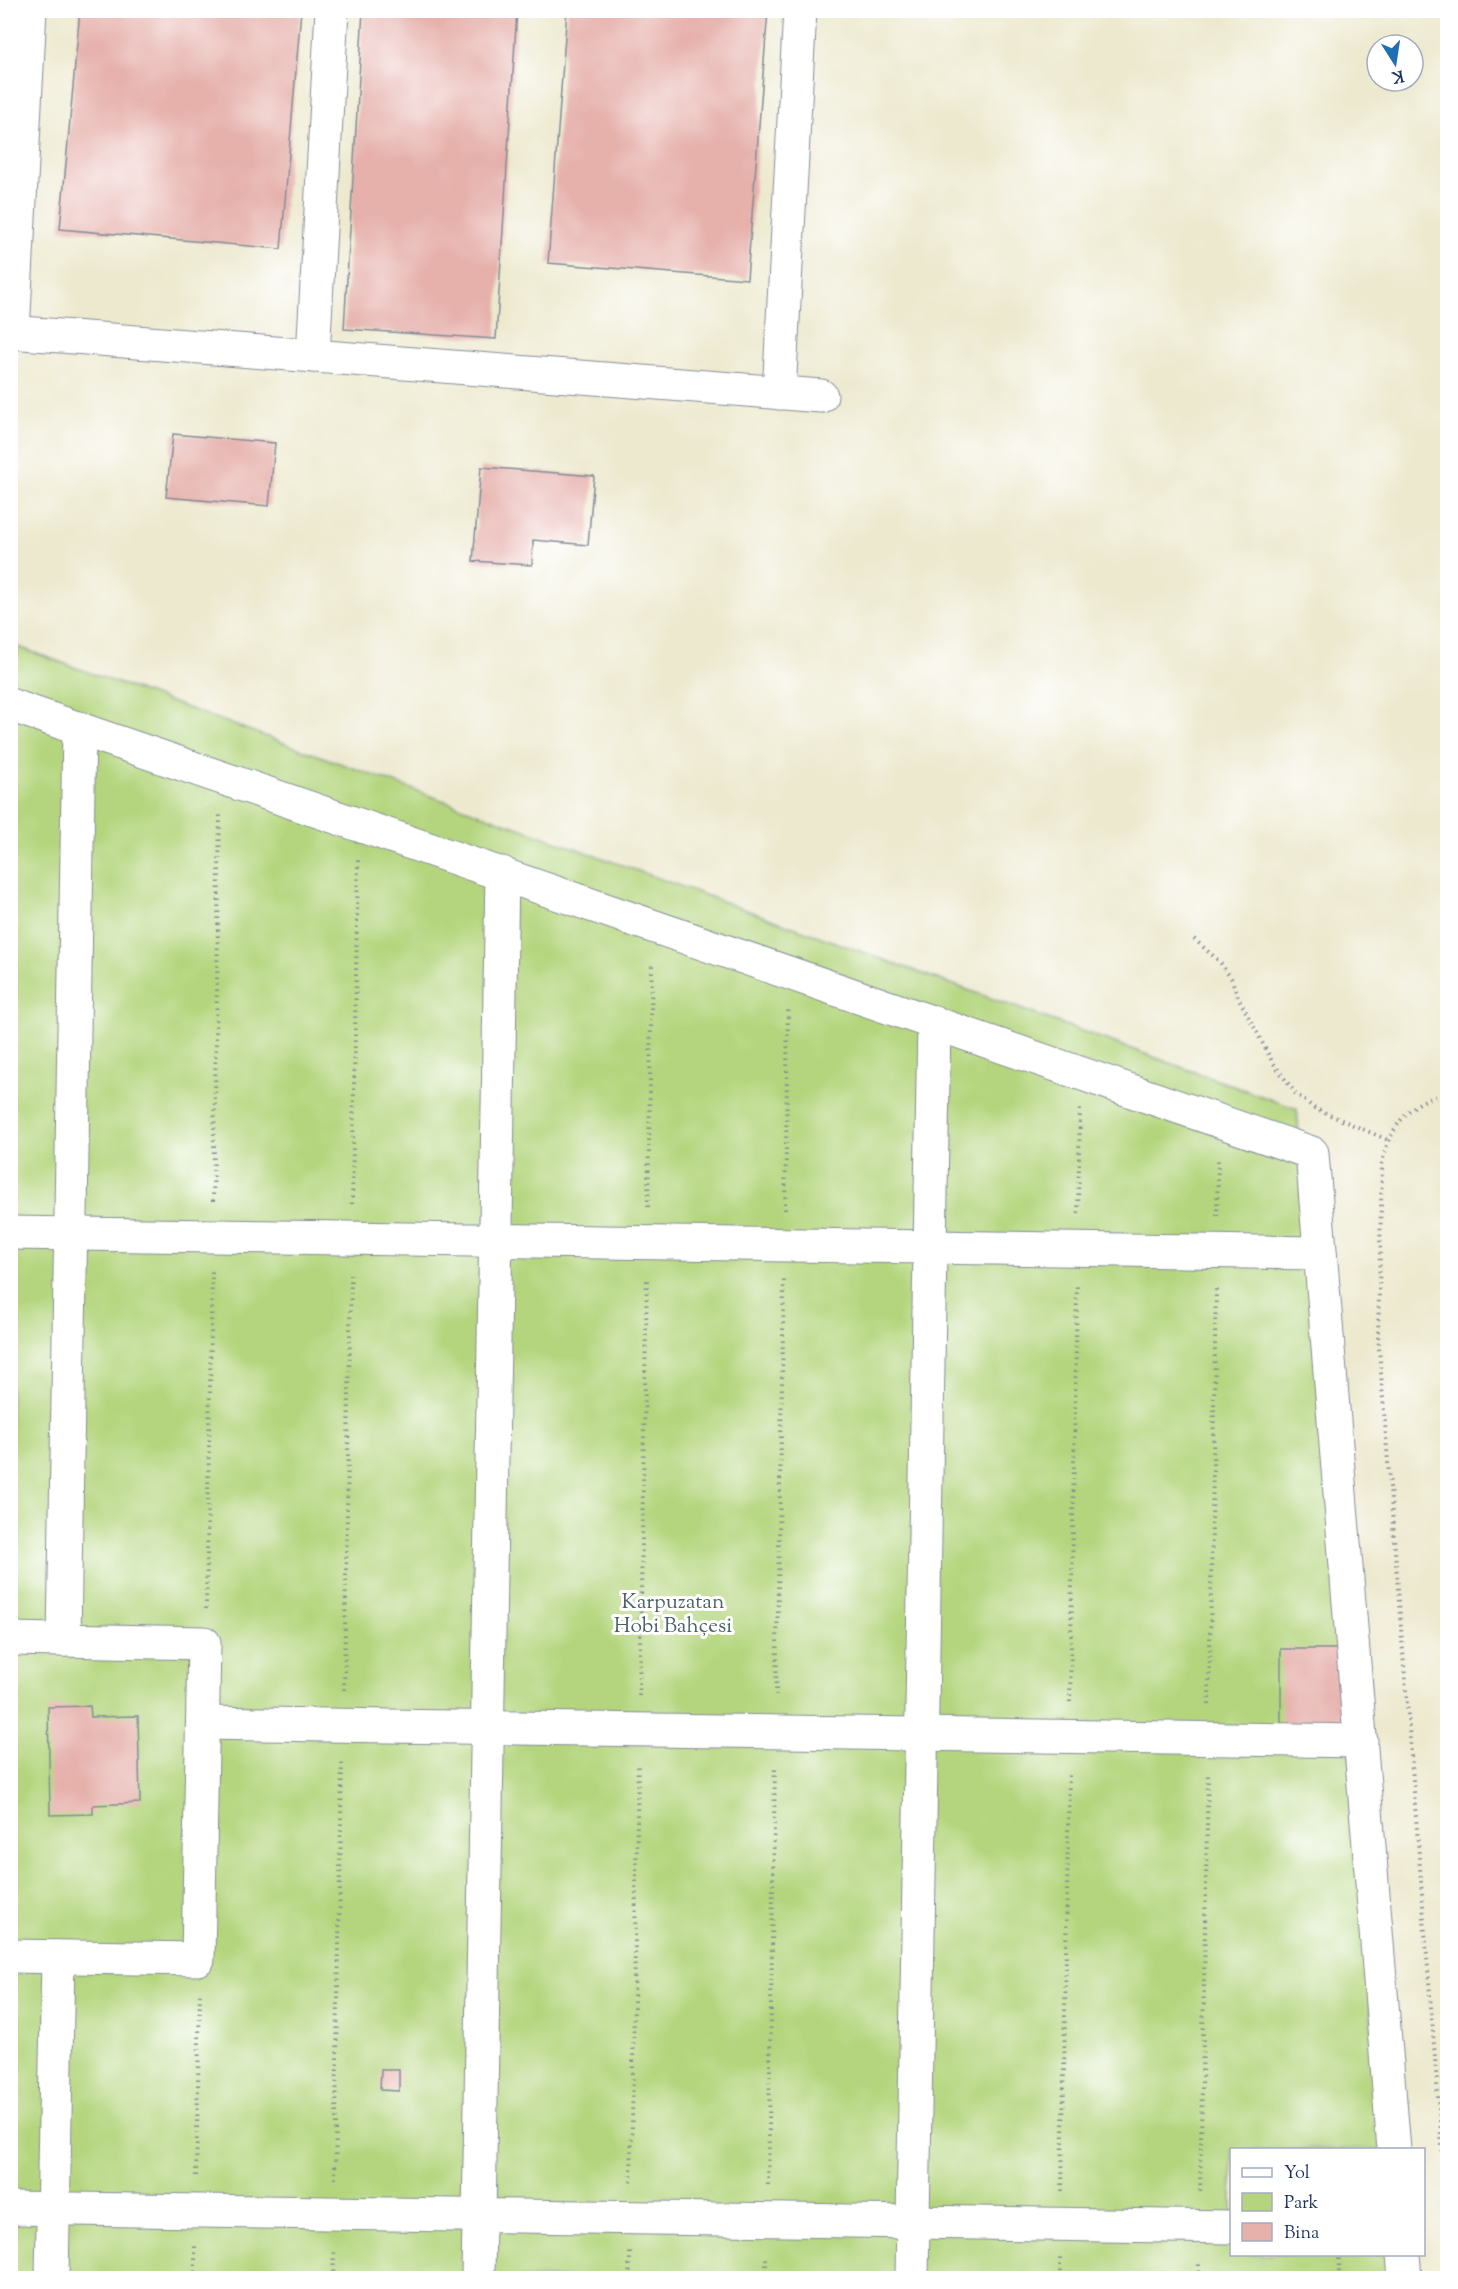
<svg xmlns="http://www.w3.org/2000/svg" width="1458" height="2289" font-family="'Sorts Mill Goudy',serif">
<rect width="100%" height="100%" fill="#fff"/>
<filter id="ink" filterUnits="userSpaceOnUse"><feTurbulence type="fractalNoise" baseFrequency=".0167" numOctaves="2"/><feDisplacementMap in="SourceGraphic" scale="12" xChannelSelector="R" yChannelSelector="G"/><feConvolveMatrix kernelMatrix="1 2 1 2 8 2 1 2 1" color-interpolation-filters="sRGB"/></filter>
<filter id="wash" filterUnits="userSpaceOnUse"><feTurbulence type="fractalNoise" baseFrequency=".008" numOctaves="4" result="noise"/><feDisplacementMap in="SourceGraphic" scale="24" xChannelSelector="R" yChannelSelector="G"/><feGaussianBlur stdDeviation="1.35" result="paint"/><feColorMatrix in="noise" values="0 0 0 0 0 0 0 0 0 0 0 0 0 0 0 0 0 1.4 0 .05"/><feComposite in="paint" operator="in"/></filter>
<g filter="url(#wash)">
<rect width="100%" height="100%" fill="#ede9cf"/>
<path fill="#b4d57d" stroke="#68826e" stroke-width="1.5" d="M 10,644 L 1297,1109 L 1382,2149 L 1232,2150 L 1232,2254 L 1390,2255 L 1392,2278 L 11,2278 Z"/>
<g id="blocks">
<g fill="#e6b0ab">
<path d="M 80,10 L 301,10 L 281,249 L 60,229 Z"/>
<path d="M 363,10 L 517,10 L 496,339 L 344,329 Z"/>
<path d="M 567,10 L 768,10 L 747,279 L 548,263 Z"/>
<path d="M 173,434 L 275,443 L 269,506 L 166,497 Z"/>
<path d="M 481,467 L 594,476 L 588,545 L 533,540 L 532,565 L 473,561 Z"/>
<path d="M 1281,1649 L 1345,1649 L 1346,1734 L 1281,1734 Z"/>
<path d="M 90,1706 L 91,1717 L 138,1716 L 140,1803 L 93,1805 L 93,1814 L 50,1815 L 48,1707 Z"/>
<path d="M 381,2070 L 399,2070 L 399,2091 L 380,2090 Z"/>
</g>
</g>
</g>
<g filter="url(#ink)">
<use href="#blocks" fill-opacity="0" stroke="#848c96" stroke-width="1.5"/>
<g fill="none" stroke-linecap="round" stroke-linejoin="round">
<g stroke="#848c96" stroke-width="35">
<g id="minor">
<path d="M 10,332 L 821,396"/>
<path d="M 13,332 L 30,10"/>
<path d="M 313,356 L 332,10"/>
<path d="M 779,393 L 800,10"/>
<path d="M 10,705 L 1312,1153 L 1394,2150"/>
<path d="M 10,1233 L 1320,1253"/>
<path d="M 10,1639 L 204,1643 L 198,1959 L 10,1956"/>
<path d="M 64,1640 L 79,728"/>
<path d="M 203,1723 L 1361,1741"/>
<path d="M 10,2208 L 1232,2227"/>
<path d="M 1403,2254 L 1405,2278"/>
<path d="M 52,2278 L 58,1957"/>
<path d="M 478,2278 L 502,873"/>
<path d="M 912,2278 L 934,1022"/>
</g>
</g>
<g stroke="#848c96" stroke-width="4" stroke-dasharray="1.5 4.5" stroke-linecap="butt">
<path d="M 1194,939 L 1219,961 L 1231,978 L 1238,997 L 1272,1061 L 1295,1093 L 1314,1108 L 1388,1140"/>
<path d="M 1448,1096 C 1411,1094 1387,1133 1382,1164 L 1378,1335 L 1448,2223"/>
<path d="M 213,1201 L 220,815"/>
<path d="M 352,1204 L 358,860"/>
<path d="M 648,1207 L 652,962"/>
<path d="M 785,1210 L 788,1010"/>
<path d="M 1078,1213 L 1080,1109"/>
<path d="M 1217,1216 L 1218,1157"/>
<path d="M 206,1609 L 212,1271"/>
<path d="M 344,1690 L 351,1274"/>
<path d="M 639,1696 L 647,1277"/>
<path d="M 776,1696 L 784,1280"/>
<path d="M 1070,1702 L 1077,1283"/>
<path d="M 1209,1705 L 1216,1286"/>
<path d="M 196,2176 L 200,1994"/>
<path d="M 335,2179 L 342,1760"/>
<path d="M 631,2182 L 638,1763"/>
<path d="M 768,2185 L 775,1766"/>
<path d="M 1062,2191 L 1069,1772"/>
<path d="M 1200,2191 L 1208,1772"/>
<path d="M 195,2278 L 195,2246"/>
<path d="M 333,2278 L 334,2249"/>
<path d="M 629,2278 L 630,2252"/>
<path d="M 766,2278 L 766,2255"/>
<path d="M 1060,2278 L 1060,2258"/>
<path d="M 1199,2278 L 1199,2261"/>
<path d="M 1339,2278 L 1339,2254"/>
</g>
<use href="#minor" stroke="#fff" stroke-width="33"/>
</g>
</g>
<g text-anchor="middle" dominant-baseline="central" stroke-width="6" stroke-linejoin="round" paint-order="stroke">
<g font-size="21" fill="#496167" stroke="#fff">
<text x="673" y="1603">Karpuzatan<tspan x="673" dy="24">Hobi Bahçesi</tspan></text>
</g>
</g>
<rect width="1458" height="2289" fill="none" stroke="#fff" stroke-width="36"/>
<rect x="1230" y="2148" width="195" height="108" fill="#ffffff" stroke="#a4acbf" stroke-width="1.5"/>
<rect x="1242" y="2168" width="30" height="9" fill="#ffffff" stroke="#a4acbf" stroke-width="1.5"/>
<text x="1284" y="2178" font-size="18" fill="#1b2f5e">Yol</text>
<rect x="1242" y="2193" width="30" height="18" fill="#b4d57d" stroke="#a4acbf" stroke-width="1.5"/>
<text x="1284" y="2208" font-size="18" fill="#1b2f5e">Park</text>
<rect x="1242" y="2223" width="30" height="18" fill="#e6b0ab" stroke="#a4acbf" stroke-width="1.5"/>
<text x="1284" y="2238" font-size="18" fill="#1b2f5e">Bina</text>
<g transform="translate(1395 63) rotate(168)"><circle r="28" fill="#ffffff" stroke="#a4acbf" stroke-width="1.5"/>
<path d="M0-4.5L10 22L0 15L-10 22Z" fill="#1f6fb2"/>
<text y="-9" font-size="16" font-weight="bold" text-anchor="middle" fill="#1b2f5e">K</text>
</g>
</svg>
